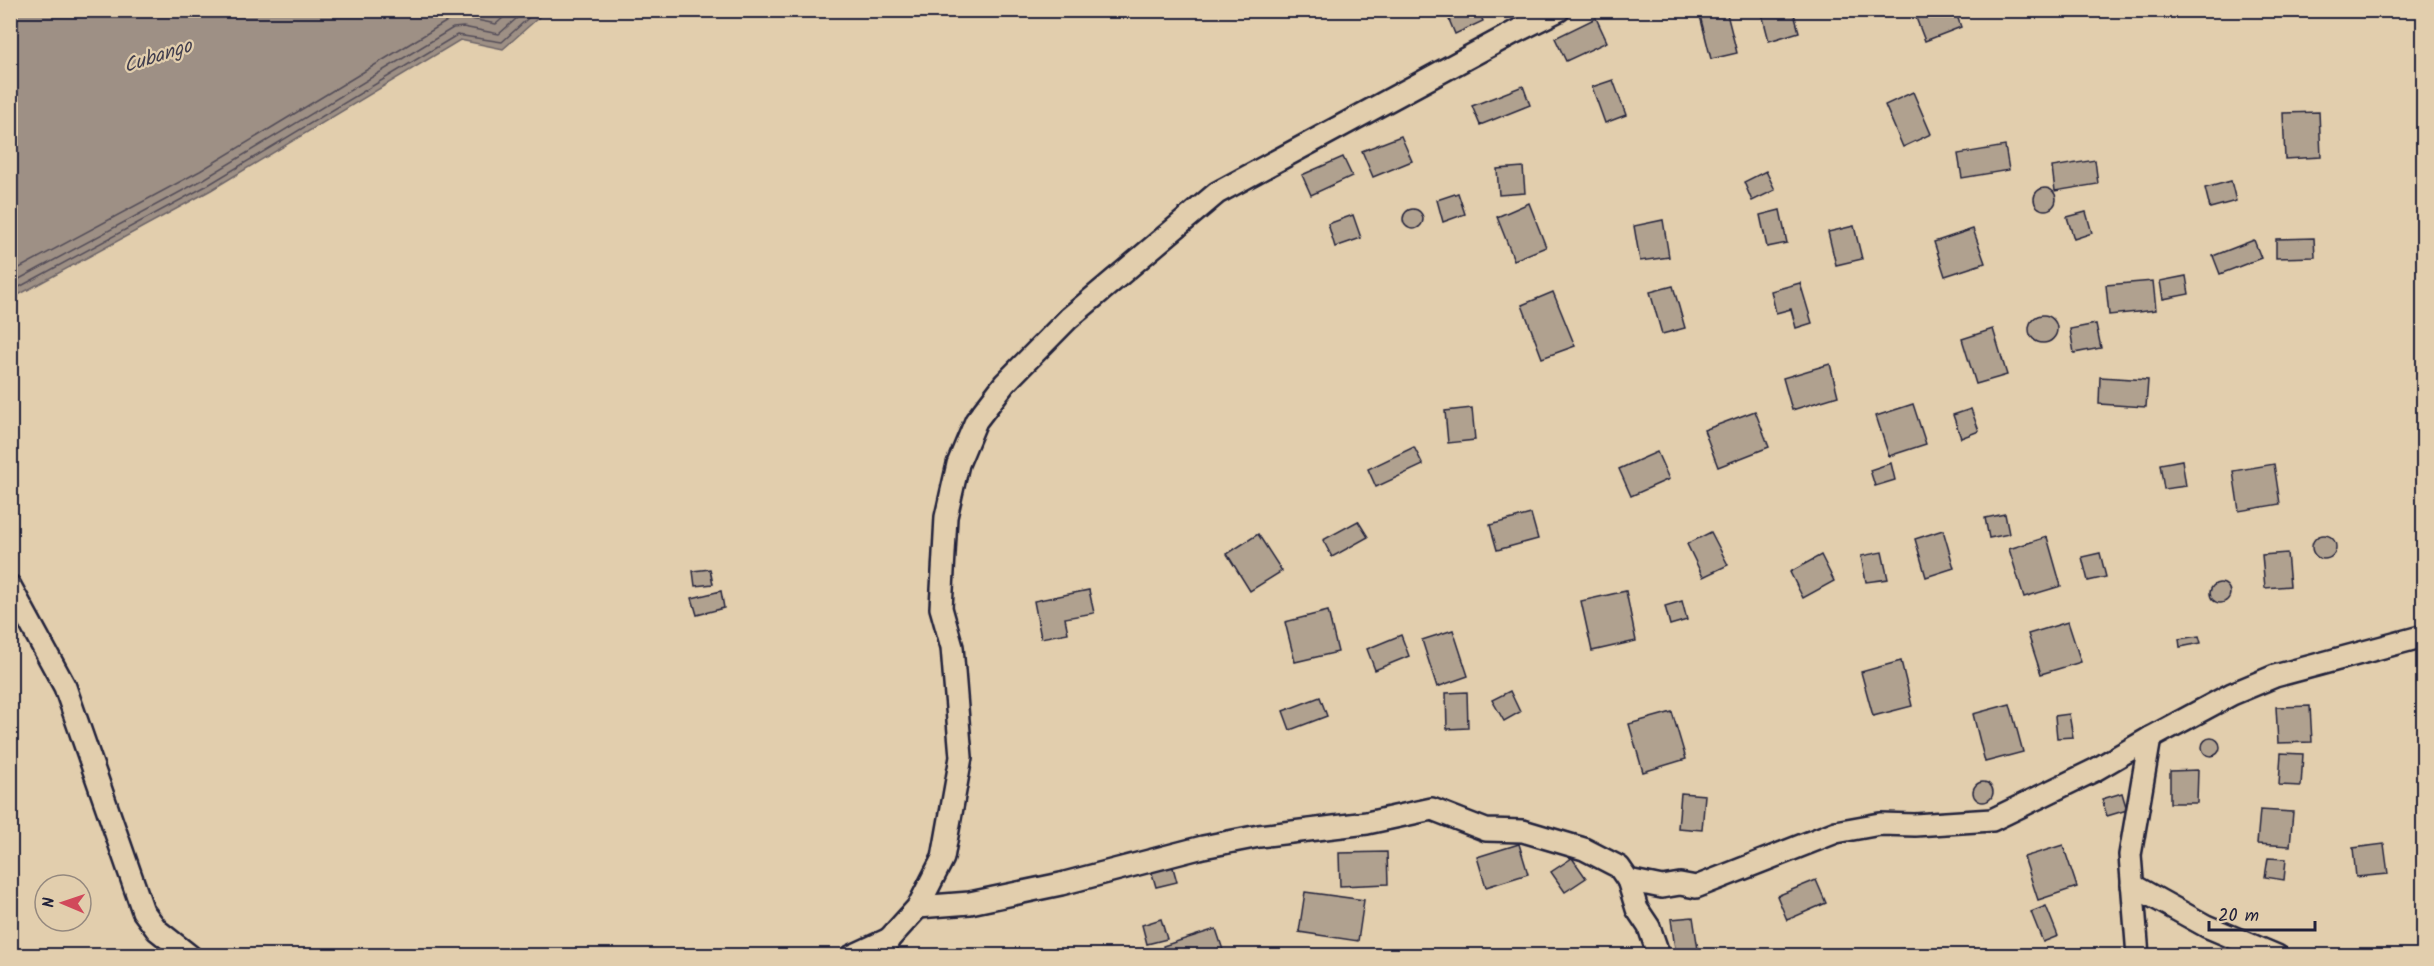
<svg xmlns="http://www.w3.org/2000/svg" width="2434" height="966" font-family="Kalam,sans-serif">
<rect width="100%" height="100%" fill="#e2cead"/>
<filter id="ink" filterUnits="userSpaceOnUse"><feTurbulence type="fractalNoise" baseFrequency=".0167" numOctaves="2"/><feDisplacementMap in="SourceGraphic" scale="12" xChannelSelector="R" yChannelSelector="G"/><feConvolveMatrix kernelMatrix="1 2 1 2 8 2 1 2 1" color-interpolation-filters="sRGB"/></filter>
<g filter="url(#ink)">
<path fill="#9e9085" stroke="#6c6467" stroke-width="1.5" d="M 11,10 L 546,10 L 546,11 L 503,49 L 460,40 L 211,190 L 11,299 Z"/>
<g fill="none" stroke-linecap="round" stroke-linejoin="round">
<g stroke="#544e59" stroke-width="1.5">
<path d="M 10,273 L 200,171 L 449,20 L 462,17 L 496,24 L 512,10"/>
<path d="M 10,284 L 204,179 L 453,28 L 463,27 L 499,34 L 526,10"/>
<path d="M 10,292 L 208,185 L 457,35 L 502,42 L 537,10"/>
</g>
</g>
<g fill="#b0a18f" stroke="#22223b" stroke-width="1.5">
<path d="M 1462,10 L 1478,10 L 1483,21 L 1455,34 L 1448,17 Z"/>
<path d="M 1703,10 L 1726,10 L 1737,53 L 1711,59 L 1699,12 Z"/>
<path d="M 1761,10 L 1793,10 L 1799,32 L 1769,41 Z"/>
<path d="M 1913,10 L 1955,10 L 1961,27 L 1925,41 Z"/>
<path d="M 1596,18 L 1607,42 L 1566,61 L 1555,38 Z"/>
<path d="M 1613,80 L 1626,115 L 1605,123 L 1592,87 Z"/>
<path d="M 1523,86 L 1530,105 L 1480,125 L 1472,106 Z"/>
<path d="M 1913,92 L 1931,134 L 1903,147 L 1885,105 Z"/>
<path d="M 2319,112 L 2321,157 L 2285,159 L 2283,113 Z"/>
<path d="M 1401,136 L 1412,161 L 1373,177 L 1362,151 Z"/>
<path d="M 2005,146 L 2009,170 L 1962,178 L 1958,154 Z"/>
<path d="M 1343,157 L 1352,176 L 1311,195 L 1302,175 Z"/>
<path d="M 2095,160 L 2098,184 L 2055,191 L 2052,167 Z"/>
<path d="M 1523,167 L 1525,193 L 1499,195 L 1497,169 Z"/>
<path d="M 1766,171 L 1775,190 L 1752,201 L 1744,182 Z"/>
<path d="M 2231,181 L 2236,201 L 2210,208 L 2205,188 Z"/>
<circle cx="2045" cy="199" r="11"/>
<path d="M 1458,193 L 1465,214 L 1443,222 L 1437,200 Z"/>
<path d="M 1529,203 L 1546,247 L 1514,260 L 1497,217 Z"/>
<circle cx="1413" cy="219" r="10"/>
<path d="M 1780,210 L 1787,243 L 1767,247 L 1760,215 Z"/>
<path d="M 2086,212 L 2092,233 L 2074,239 L 2067,217 Z"/>
<path d="M 1353,215 L 1361,238 L 1335,247 L 1328,224 Z"/>
<path d="M 1663,220 L 1669,257 L 1640,261 L 1634,226 Z"/>
<path d="M 1854,226 L 1862,259 L 1836,265 L 1828,232 Z"/>
<path d="M 1973,229 L 1985,263 L 1945,276 L 1934,242 Z"/>
<path d="M 2314,238 L 2315,257 L 2276,258 L 2276,239 Z"/>
<path d="M 2254,240 L 2261,258 L 2220,274 L 2213,256 Z"/>
<path d="M 2186,276 L 2189,294 L 2163,299 L 2160,281 Z"/>
<path d="M 2153,281 L 2156,310 L 2109,315 L 2106,285 Z"/>
<path d="M 1800,283 L 1812,323 L 1796,328 L 1791,309 L 1776,313 L 1771,291 Z"/>
<path d="M 1673,286 L 1685,328 L 1662,334 L 1650,292 Z"/>
<path d="M 1553,292 L 1575,346 L 1542,358 L 1522,305 Z"/>
<circle cx="2043" cy="329" r="14"/>
<path d="M 2096,324 L 2101,348 L 2074,353 L 2070,329 Z"/>
<path d="M 1993,329 L 2007,375 L 1976,384 L 1962,339 Z"/>
<path d="M 1830,364 L 1838,396 L 1792,410 L 1783,378 Z"/>
<path d="M 2100,377 L 2148,380 L 2146,407 L 2099,404 Z"/>
<path d="M 1913,404 L 1926,444 L 1889,456 L 1876,416 Z"/>
<path d="M 1472,408 L 1475,440 L 1448,443 L 1445,411 Z"/>
<path d="M 1971,409 L 1979,431 L 1961,438 L 1953,415 Z"/>
<path d="M 1755,411 L 1769,447 L 1718,467 L 1704,430 Z"/>
<path d="M 1414,447 L 1423,465 L 1376,487 L 1368,469 Z"/>
<path d="M 1657,452 L 1669,479 L 1631,496 L 1619,469 Z"/>
<path d="M 2182,460 L 2186,486 L 2164,489 L 2160,464 Z"/>
<path d="M 1891,463 L 1895,480 L 1875,486 L 1870,470 Z"/>
<path d="M 2274,464 L 2280,504 L 2239,511 L 2233,471 Z"/>
<path d="M 1531,514 L 1538,539 L 1497,550 L 1490,525 Z"/>
<path d="M 2005,514 L 2009,534 L 1989,538 L 1985,518 Z"/>
<path d="M 1358,521 L 1368,537 L 1332,557 L 1323,540 Z"/>
<path d="M 1943,530 L 1954,568 L 1926,577 L 1915,539 Z"/>
<path d="M 1711,532 L 1728,565 L 1703,577 L 1687,544 Z"/>
<path d="M 1258,534 L 1282,571 L 1250,591 L 1227,554 Z"/>
<circle cx="2324" cy="547" r="12"/>
<path d="M 2047,537 L 2061,586 L 2024,597 L 2009,549 Z"/>
<path d="M 1882,552 L 1888,579 L 1866,582 L 1861,556 Z"/>
<path d="M 2100,553 L 2106,577 L 2088,581 L 2082,557 Z"/>
<path d="M 2287,553 L 2290,586 L 2265,588 L 2262,555 Z"/>
<path d="M 1821,555 L 1834,581 L 1803,598 L 1790,572 Z"/>
<path d="M 710,569 L 713,584 L 695,586 L 693,571 Z"/>
<circle cx="2220" cy="593" r="10"/>
<path d="M 1089,590 L 1094,613 L 1065,618 L 1068,633 L 1041,638 L 1034,601 Z"/>
<path d="M 721,591 L 724,608 L 697,615 L 692,598 Z"/>
<path d="M 1626,591 L 1636,641 L 1592,651 L 1581,601 Z"/>
<path d="M 1682,601 L 1687,620 L 1670,625 L 1665,606 Z"/>
<path d="M 1328,611 L 1338,652 L 1295,662 L 1285,622 Z"/>
<path d="M 2068,622 L 2081,662 L 2041,674 L 2028,634 Z"/>
<path d="M 1453,630 L 1468,676 L 1437,687 L 1422,640 Z"/>
<path d="M 1401,635 L 1409,656 L 1375,670 L 1367,649 Z"/>
<path d="M 2199,636 L 2201,643 L 2180,647 L 2179,639 Z"/>
<path d="M 1901,661 L 1912,706 L 1873,716 L 1861,672 Z"/>
<path d="M 1510,691 L 1520,712 L 1504,721 L 1492,700 Z"/>
<path d="M 1467,692 L 1468,728 L 1447,729 L 1446,693 Z"/>
<path d="M 1320,697 L 1327,716 L 1290,730 L 1283,711 Z"/>
<path d="M 2010,704 L 2023,752 L 1985,762 L 1973,714 Z"/>
<path d="M 2310,706 L 2312,742 L 2278,743 L 2276,707 Z"/>
<path d="M 1672,712 L 1686,759 L 1643,772 L 1629,724 Z"/>
<path d="M 2069,714 L 2073,737 L 2057,738 L 2055,716 Z"/>
<circle cx="2211" cy="747" r="9"/>
<path d="M 2281,753 L 2303,754 L 2301,786 L 2279,785 Z"/>
<path d="M 2198,770 L 2197,803 L 2170,803 L 2170,771 Z"/>
<circle cx="1983" cy="792" r="10"/>
<path d="M 1681,793 L 1705,795 L 1702,830 L 1678,828 Z"/>
<path d="M 2122,793 L 2127,810 L 2107,816 L 2102,799 Z"/>
<path d="M 2260,810 L 2293,812 L 2290,846 L 2257,844 Z"/>
<path d="M 1519,844 L 1528,874 L 1486,887 L 1477,857 Z"/>
<path d="M 2384,844 L 2388,874 L 2356,877 L 2353,848 Z"/>
<path d="M 2063,845 L 2077,887 L 2038,900 L 2024,857 Z"/>
<path d="M 1387,852 L 1388,884 L 1340,886 L 1339,853 Z"/>
<path d="M 1572,858 L 1586,878 L 1565,892 L 1551,872 Z"/>
<path d="M 2268,858 L 2286,859 L 2284,880 L 2265,877 Z"/>
<path d="M 1172,864 L 1177,882 L 1156,887 L 1151,870 Z"/>
<path d="M 1816,880 L 1826,903 L 1787,920 L 1777,896 Z"/>
<path d="M 1305,892 L 1364,900 L 1358,941 L 1299,932 Z"/>
<path d="M 2046,906 L 2058,936 L 2043,942 L 2031,912 Z"/>
<path d="M 1693,917 L 1699,956 L 1676,956 L 1671,919 Z"/>
<path d="M 1161,919 L 1167,939 L 1147,944 L 1142,925 Z"/>
<path d="M 1216,929 L 1225,956 L 1165,956 L 1163,946 Z"/>
</g>
<g fill="none" stroke-linecap="round" stroke-linejoin="round">
<g stroke="#22223b" stroke-width="26">
<g id="service">
<path d="M 10,586 L 65,687 L 143,911 L 157,930 L 190,956"/>
<path d="M 1628,880 L 1637,909 L 1649,927 L 1659,956"/>
<path d="M 2132,885 L 2206,926 L 2277,956"/>
<path d="M 918,907 L 970,903 L 1061,884 L 1203,847 L 1259,836 L 1367,823 L 1432,809 L 1486,830 L 1523,831 L 1584,849 L 1619,867 L 1628,880 L 1662,887 L 1680,884 L 1696,887 L 1836,832 L 1880,824 L 1915,825 L 1992,820 L 2095,770 L 2150,738 L 2232,694 L 2275,676 L 2424,636"/>
<path d="M 852,956 L 889,939"/>
<path d="M 881,956 L 889,939 L 918,907 L 943,858 L 961,757 L 952,647 L 941,608 L 946,517 L 958,464 L 976,421 L 1005,383 L 1069,318 L 1217,193 L 1513,33 L 1559,10"/>
<path d="M 2138,956 L 2130,855 L 2150,738"/>
</g>
</g>
<use href="#service" stroke="#e2cead" stroke-width="21"/>
</g>
</g>
<g text-anchor="middle" dominant-baseline="central" stroke-width="4.5" stroke-linejoin="round" paint-order="stroke">
<g font-size="20" font-style="italic" fill="#413e4e" stroke="#e2cead">
<text transform="translate(158 57) rotate(-18)">Cubango</text>
</g>
</g>
<rect width="2434" height="966" fill="none" stroke="#e2cead" stroke-width="36"/>
<rect x="18" y="18" width="2398" height="930" fill="none" stroke="#22223b" stroke-width="2" filter="url(#ink)"/>
<g transform="translate(63 903) rotate(272)"><circle r="28" fill="#e2cead" stroke="#95897f" stroke-width="1.5"/>
<path d="M0-4.5L10 22L0 15L-10 22Z" fill="#d1495b"/>
<text y="-9" font-size="16" font-weight="bold" text-anchor="middle" fill="#22223b">N</text>
</g>
<path d="M2209 921v9h106v-9" fill="none" stroke="#22223b" stroke-width="3"/>
<text x="2218" y="921" font-size="18" fill="#22223b" stroke="#e2cead" stroke-width="4.5" paint-order="stroke">20 m</text>
</svg>
